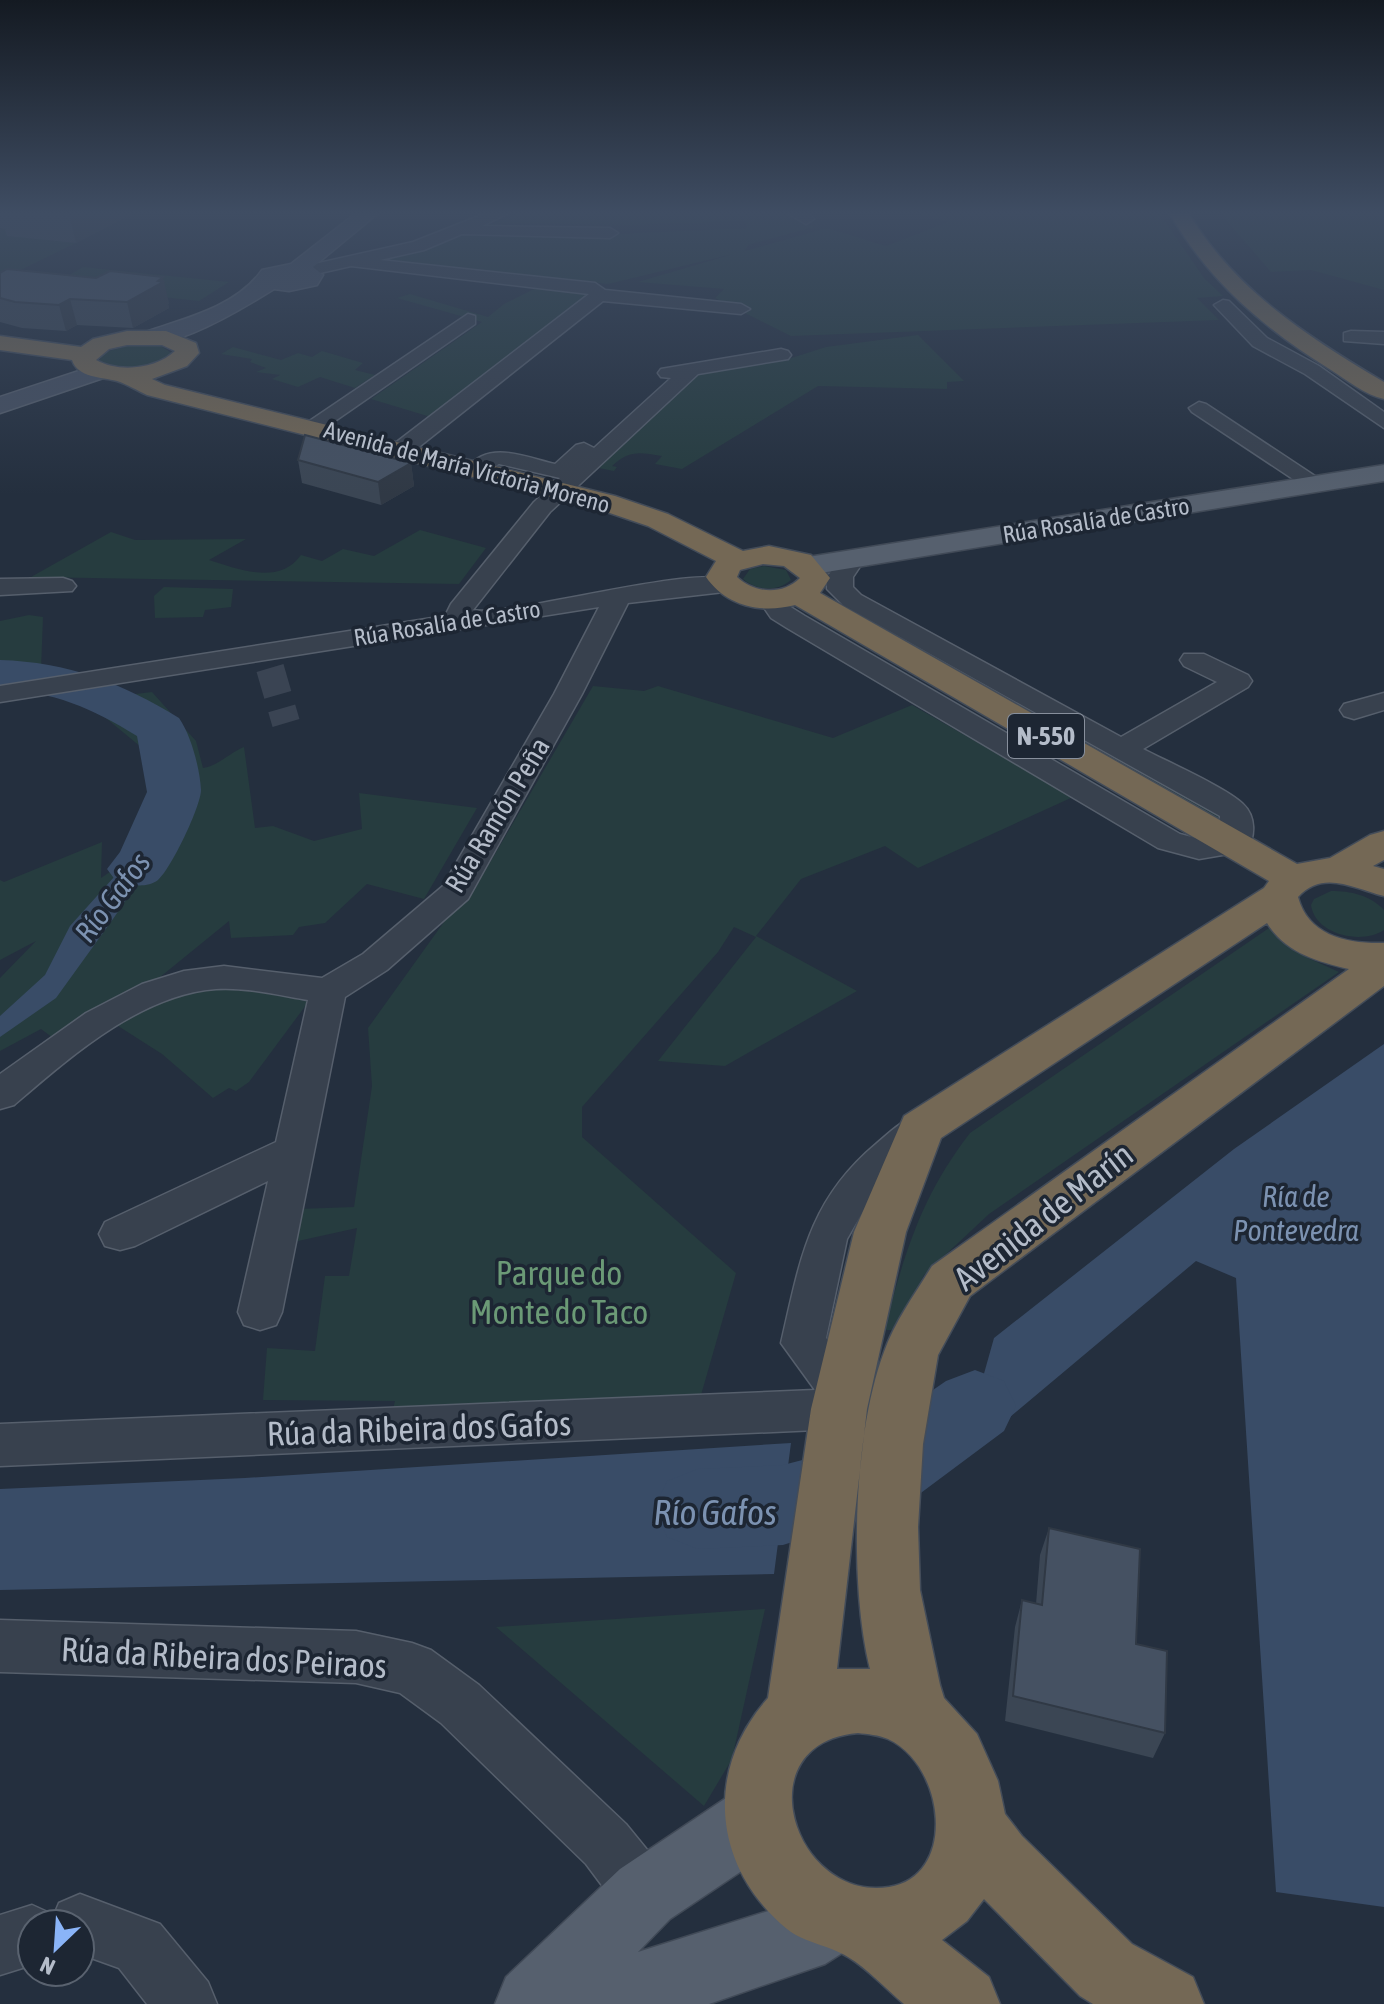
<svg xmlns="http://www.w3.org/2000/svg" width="1384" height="2004" font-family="'Asap Condensed',sans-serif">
<rect width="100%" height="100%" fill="#242f3e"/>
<g fill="#263c3f">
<path d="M 515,214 L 790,214 L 814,227 L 748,245 L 745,251 L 827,228 L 886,246 L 948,222 L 920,214 L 1160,214 L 1204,278 L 1223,296 L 1197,298 L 1219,320 L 791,336 L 715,298 L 724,289 L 638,282 L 733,254 L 608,284 L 389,261 L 388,258 L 413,253 L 463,233 L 616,234 L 747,228 L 745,221 L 629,225 L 496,223 Z"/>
<path d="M 1221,214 L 1384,214 L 1384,290 L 1311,270 L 1271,272 Z"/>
<path d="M 0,228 L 76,243 L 0,280 Z"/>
<path d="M 83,267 L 229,282 L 199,301 L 52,285 Z"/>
<path d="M 538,287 L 583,293 L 588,297 L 434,418 L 371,399 L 482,322 L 397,298 L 410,294 L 488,317 L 504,304 Z"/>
<path d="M 918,335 L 964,381 L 947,382 L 947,389 L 818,386 L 682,469 L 655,464 L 662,456 C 639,452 629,450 612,466 L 617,467 L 614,471 L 599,468 L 703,369 L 770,359 L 782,361 L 826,347 Z"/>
<path d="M 135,344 L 157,344 L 172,353 C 158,370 116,375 99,361 L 105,352 Z"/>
<path d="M 233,347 L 281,360 L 298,353 L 312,357 L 322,351 L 363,363 L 355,370 L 375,375 L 355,388 L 320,377 L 298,387 L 272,379 L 280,375 L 256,372 L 266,368 L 250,362 L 252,359 L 221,354 Z"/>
<path d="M 420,530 L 486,548 L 459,584 L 31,577 L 111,532 L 135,540 L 246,539 L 209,560 C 238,569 279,586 301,555 L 322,561 L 343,549 L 374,556 Z"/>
<path d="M 764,566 L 786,570 L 791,580 C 777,592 757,591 743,579 L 750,569 Z"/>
<path d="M 164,587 L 233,589 L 231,607 L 205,610 L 203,617 L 155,618 L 154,596 Z"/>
<path d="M 29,615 L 43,617 L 41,670 L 34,674 L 0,675 L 0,621 Z"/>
<path d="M 882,633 L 901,634 L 1228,815 L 1227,821 L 1216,819 Z"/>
<path d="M 593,686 L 644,691 L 658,686 L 833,738 L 912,705 L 1073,797 L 918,868 L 885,846 L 801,879 L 756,936 L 857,991 L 725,1066 L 658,1061 L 756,937 L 734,927 L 718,952 L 582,1107 L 582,1137 L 736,1273 L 695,1416 L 388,1430 L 395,1401 L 263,1400 L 267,1348 L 315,1351 L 325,1276 L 349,1276 L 357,1228 L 289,1243 L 298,1209 L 354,1207 L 372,1086 L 368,1028 L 449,915 L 474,890 Z"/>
<path d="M 152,692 L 196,741 L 203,768 C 216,767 231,752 244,747 L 255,828 L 273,826 L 314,841 L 362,829 L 359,793 L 477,808 L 424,899 L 367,884 L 325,923 L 299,927 L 293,935 L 231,938 L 229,921 L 111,1017 L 64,1046 L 41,1029 L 0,1051 L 0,978 L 36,941 L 0,960 L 0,880 L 4,882 L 102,842 L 101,878 L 132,857 L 155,806 L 147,752 L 84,700 Z"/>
<path d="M 1331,891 C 1351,891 1370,895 1384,910 L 1384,930 C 1362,945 1315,935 1311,905 L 1314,899 Z"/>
<path d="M 1269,928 L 1306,957 L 1339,972 L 989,1214 L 924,1275 L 895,1330 L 884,1330 C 905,1253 920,1198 970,1133 Z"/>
<path d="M 219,986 L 309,1001 L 249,1082 L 236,1091 L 229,1088 L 213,1098 L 162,1054 L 115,1024 L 134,1010 Z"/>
<path d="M 765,1609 L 732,1759 L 704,1806 L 496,1627 Z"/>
</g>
<g fill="#394c67">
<path d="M 174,792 L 161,848 L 113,919 L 56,998 L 0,1037 L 0,1016 L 45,975 L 70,926 L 132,857 Z"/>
<path d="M 1384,1044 L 1384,1907 L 1276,1892 L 1236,1278 L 1196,1261 L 960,1459 L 994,1338 L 1234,1149 Z"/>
<path d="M 791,1443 L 774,1574 L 0,1590 L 0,1489 L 245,1478 Z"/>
</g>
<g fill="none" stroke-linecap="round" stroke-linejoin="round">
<g fill="#394c67" fill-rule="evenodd">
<path d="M 0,660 C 68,662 122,683 179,718 C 191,735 200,769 201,790 C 201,806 171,869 158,880 C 146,889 129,885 116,881 L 107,869 L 120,852 L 147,792 L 137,736 C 92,708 53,691 0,690 Z"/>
<path d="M 975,1370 L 1004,1381 L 1016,1406 L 1004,1431 L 902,1507 L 783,1545 L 698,1549 L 667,1537 L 654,1509 L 667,1481 L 698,1469 L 783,1465 L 849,1448 L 946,1381 Z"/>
</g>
<path stroke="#3a4453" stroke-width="28" stroke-dasharray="28 14" stroke-linecap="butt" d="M 270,668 L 286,723"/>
<g stroke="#565f6c" stroke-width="3">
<g id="street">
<path d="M 484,214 L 507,214 L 482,226 L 610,228 L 618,233 L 610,238 L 462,234 L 424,250 L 380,260 L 595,283 L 605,290 L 741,304 L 750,309 L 741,314 L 603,301 L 410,454 L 394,454 L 391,449 L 394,444 L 589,294 L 351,266 L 307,276 L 298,271 L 301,267 L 413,242 Z"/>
<path d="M 789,214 L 809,214 L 814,219 L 806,224 Z"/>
<path d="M 1223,300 L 1229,301 L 1267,338 L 1319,366 L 1384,412 L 1384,428 L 1305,374 L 1253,346 L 1214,305 Z"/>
<path d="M 468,314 L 475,316 L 475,324 L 322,430 L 308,430 L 304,426 L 308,422 Z"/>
<path d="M 1351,331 L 1384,332 L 1384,344 L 1344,341 L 1344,333 Z"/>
<path d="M 781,349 L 788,351 L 791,355 L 788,359 L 698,374 L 550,512 L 473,610 C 510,618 718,557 737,584 L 724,592 L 628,603 L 582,694 L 468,899 L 387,970 L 345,997 L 282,1312 L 276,1325 L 260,1330 L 244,1325 L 238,1312 L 268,1181 L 135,1246 L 120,1250 L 105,1246 L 99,1234 L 105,1222 L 276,1142 L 308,1000 C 278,995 246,987 216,989 C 139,995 69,1058 14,1105 L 0,1109 L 0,1074 L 86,1013 L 142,984 L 184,971 L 224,966 L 322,978 L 363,954 L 443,886 L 554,694 L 599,607 L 0,702 L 0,686 L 445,616 L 451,604 L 534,502 L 560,478 L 499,464 L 478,475 L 467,468 C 489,440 525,457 555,464 L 576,445 L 584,443 L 594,448 L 671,378 L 661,377 L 658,373 L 661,369 Z"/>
<path d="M 1199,402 L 1206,404 L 1327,484 L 1316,491 L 1308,489 L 1192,412 L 1189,408 Z"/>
<path d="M 853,552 L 865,559 L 853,577 L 853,587 L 861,595 L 1121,737 L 1217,682 L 1184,666 L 1180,660 L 1184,654 L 1204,654 L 1248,675 L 1252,681 L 1248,687 L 1143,749 C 1166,761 1227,788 1243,804 C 1256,816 1256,837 1246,851 L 1199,859 L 1158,848 L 787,628 L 771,618 L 758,599 L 762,594 L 780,594 L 789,606 L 805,616 L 1180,834 L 1199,839 L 1220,836 L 1220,816 L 843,605 L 827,589 L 827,577 L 844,554 Z"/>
<path d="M 63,578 L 72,581 L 76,586 L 72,591 L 0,595 L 0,579 Z"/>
<path d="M 1384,693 L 1384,710 L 1354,719 L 1344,716 L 1340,710 L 1344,704 Z"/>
<path d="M 921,1114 L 935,1118 L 941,1128 L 935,1138 L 875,1190 L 847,1239 L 826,1338 L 859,1376 L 866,1390 L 855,1423 L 839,1429 L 0,1466 L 0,1424 L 815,1390 L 781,1343 C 800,1261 808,1201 876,1144 C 890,1132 903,1119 921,1114 Z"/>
<path d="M 0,1620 L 356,1631 L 412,1643 L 431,1650 L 479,1685 L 626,1824 L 666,1873 L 674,1894 L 666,1915 L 645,1923 L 624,1915 L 586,1864 L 441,1723 L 400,1693 L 356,1683 L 0,1672 Z"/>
<path d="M 80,1894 L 160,1924 L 208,1982 L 217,2004 L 147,2004 L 119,1968 L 80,1954 L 80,1924 L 32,1924 L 32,1965 L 0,1975 L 0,1915 L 32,1905 L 54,1915 L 59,1903 Z"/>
</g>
</g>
<g stroke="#565f6c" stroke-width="3">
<g id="secondary">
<path d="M 355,214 L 377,214 L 313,267 L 323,275 L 317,285 L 289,291 L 274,289 C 247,306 176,350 145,342 L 141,337 L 145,332 C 187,318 237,306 262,270 L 291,264 Z"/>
<path d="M 100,364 L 112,371 L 109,376 L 0,413 L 0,397 Z"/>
</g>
</g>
<g stroke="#414a57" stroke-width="3">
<g id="primary">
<path d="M 1384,465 L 1384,481 L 808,575 L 797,572 L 793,566 L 797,560 L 808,557 Z"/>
<path d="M 757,1784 L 782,1794 L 792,1819 L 782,1844 L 670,1919 L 638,1952 L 781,1907 L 832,1881 L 858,1891 L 868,1917 L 858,1943 L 825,1964 L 709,2004 L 495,2004 L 506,1977 L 620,1869 L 732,1794 Z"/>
</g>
</g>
<g stroke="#434c59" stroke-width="3">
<g id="highway">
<path d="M 1170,214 L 1189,214 C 1236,291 1308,337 1384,382 L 1384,399 C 1365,395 1347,380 1331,370 C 1265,329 1209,282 1170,214 Z"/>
<path d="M 127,331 L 166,331 L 196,343 L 199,353 L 187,366 L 152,379 L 165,385 L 615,496 L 668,514 L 743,551 L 769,546 L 811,555 L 830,578 L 820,593 L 1297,864 L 1330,858 L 1370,835 L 1384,831 L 1384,860 L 1373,866 L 1384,869 L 1384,896 C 1355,889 1323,869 1298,897 C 1308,936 1348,944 1384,943 L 1384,986 L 970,1296 L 938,1355 L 923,1444 L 918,1527 L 920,1590 L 940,1685 L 944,1698 L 977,1734 L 998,1781 L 1005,1814 L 1022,1836 L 1132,1944 L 1193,1977 L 1204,2004 L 1093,2004 L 1080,1996 L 984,1899 L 967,1921 L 942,1940 L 989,1977 L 1000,2004 L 904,2004 C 886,1989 868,1969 848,1957 C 829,1945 804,1943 787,1929 C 712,1867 704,1770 768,1698 L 811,1409 L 854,1232 L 904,1116 L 1264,888 L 1269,881 L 795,605 C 761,614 726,606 706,577 L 716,561 L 648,526 L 595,508 L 147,395 C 138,391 127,384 117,381 C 101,377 78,378 72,360 L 0,350 L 0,336 L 81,347 L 93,339 ZM 127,345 L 162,345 L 175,351 C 156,369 119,373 96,360 L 109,349 ZM 763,564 L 784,566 L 800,578 C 782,596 754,593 737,577 L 740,570 ZM 1267,923 C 1286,953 1316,961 1349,969 L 932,1266 C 915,1294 895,1321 884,1352 C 853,1433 849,1585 870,1669 L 837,1669 L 867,1409 L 906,1232 L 941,1138 ZM 858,1733 C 867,1734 879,1735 888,1739 C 945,1765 958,1876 889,1887 C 794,1902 743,1743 858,1733 Z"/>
</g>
</g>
<use href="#street" fill="#38414e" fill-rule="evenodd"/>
<use href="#secondary" fill="#465061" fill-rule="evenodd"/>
<use href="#primary" fill="#56606e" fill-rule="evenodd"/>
<use href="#highway" fill="#746855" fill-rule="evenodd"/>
</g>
<g fill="#3b4654">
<path d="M 0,214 L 132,214 L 76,243 L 7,236 L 5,229 L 0,228 Z"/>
<path d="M 0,273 L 96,278 L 169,303 L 168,304 L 169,308 L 133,328 L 77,325 L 66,331 L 22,328 L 0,322 Z"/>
<path d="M 298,460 L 411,463 L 414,486 L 381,505 L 302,483 Z"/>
<path d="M 1049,1528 L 1136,1644 L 1165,1733 L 1153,1758 L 1005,1721 L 1015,1627 L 1022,1600 L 1036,1604 L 1040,1555 Z"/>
</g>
<g fill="#303945">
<path d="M 69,214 L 132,214 L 76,243 Z"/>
<path d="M 163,277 L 169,303 L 168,304 L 169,308 L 133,328 L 127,302 Z"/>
<path d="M 70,299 L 77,325 L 66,331 L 59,305 Z"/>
<path d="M 411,463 L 414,486 L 381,505 L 378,482 Z"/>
</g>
<g fill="#455162" stroke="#303945" stroke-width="2">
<path d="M 7,269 L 96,278 L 110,271 L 163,277 L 158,281 L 163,282 L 127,302 L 70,299 L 59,305 L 15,302 L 0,298 L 0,273 Z"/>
<path d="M 305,435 L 411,463 L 378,482 L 298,460 Z"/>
<path d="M 1049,1528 L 1140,1549 L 1136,1644 L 1167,1651 L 1165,1733 L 1013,1696 L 1022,1600 L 1042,1605 Z"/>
</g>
<linearGradient id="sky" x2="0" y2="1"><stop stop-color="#141a22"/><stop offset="0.43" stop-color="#3f4d63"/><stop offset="1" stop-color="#3f4d63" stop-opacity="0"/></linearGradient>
<rect width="1384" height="495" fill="url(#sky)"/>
<g text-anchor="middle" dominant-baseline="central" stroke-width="7" stroke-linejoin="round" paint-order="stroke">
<g font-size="24" fill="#b4bcc9" stroke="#1d2633">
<text transform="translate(467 467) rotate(15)">Avenida de María Victoria Moreno</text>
<text transform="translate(1096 520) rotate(-9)">Rúa Rosalía de Castro</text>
<text transform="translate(447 623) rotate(-9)">Rúa Rosalía de Castro</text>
</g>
<rect fill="#1d2633" stroke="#878f9c" stroke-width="2" x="1008" y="714" width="76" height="44" rx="6"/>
<g font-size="26" font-weight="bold" fill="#b4bcc9">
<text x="1046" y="736">N-550</text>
</g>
<g font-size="28" fill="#b4bcc9" stroke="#1d2633">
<text transform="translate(497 815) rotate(-59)">Rúa Ramón Peña</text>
</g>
<g font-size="30" font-style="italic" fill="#7c92b1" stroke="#1d2633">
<text transform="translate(112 897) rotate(-53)">Río Gafos</text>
<text x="1296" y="1196">Ría de<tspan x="1296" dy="34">Pontevedra</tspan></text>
</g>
<g font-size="34" fill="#b4bcc9" stroke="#1d2633">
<text transform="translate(1043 1216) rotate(-38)">Avenida de Marín</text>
<text transform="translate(419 1428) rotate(-2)">Rúa da Ribeira dos Gafos</text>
<text transform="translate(224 1657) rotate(3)">Rúa da Ribeira dos Peiraos</text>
</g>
<g font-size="34" fill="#6b9a76" stroke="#1d2633">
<text x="559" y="1272">Parque do<tspan x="559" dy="39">Monte do Taco</tspan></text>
</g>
<g font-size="36" font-style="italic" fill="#7c92b1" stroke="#1d2633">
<text x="715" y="1512">Río Gafos</text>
</g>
</g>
<g transform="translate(56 1948) rotate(205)"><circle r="38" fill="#1d2633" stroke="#59626f" stroke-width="2"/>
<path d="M0-6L14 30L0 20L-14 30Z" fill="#8ab4f8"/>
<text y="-12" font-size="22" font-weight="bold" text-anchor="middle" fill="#b4bcc9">N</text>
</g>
</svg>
